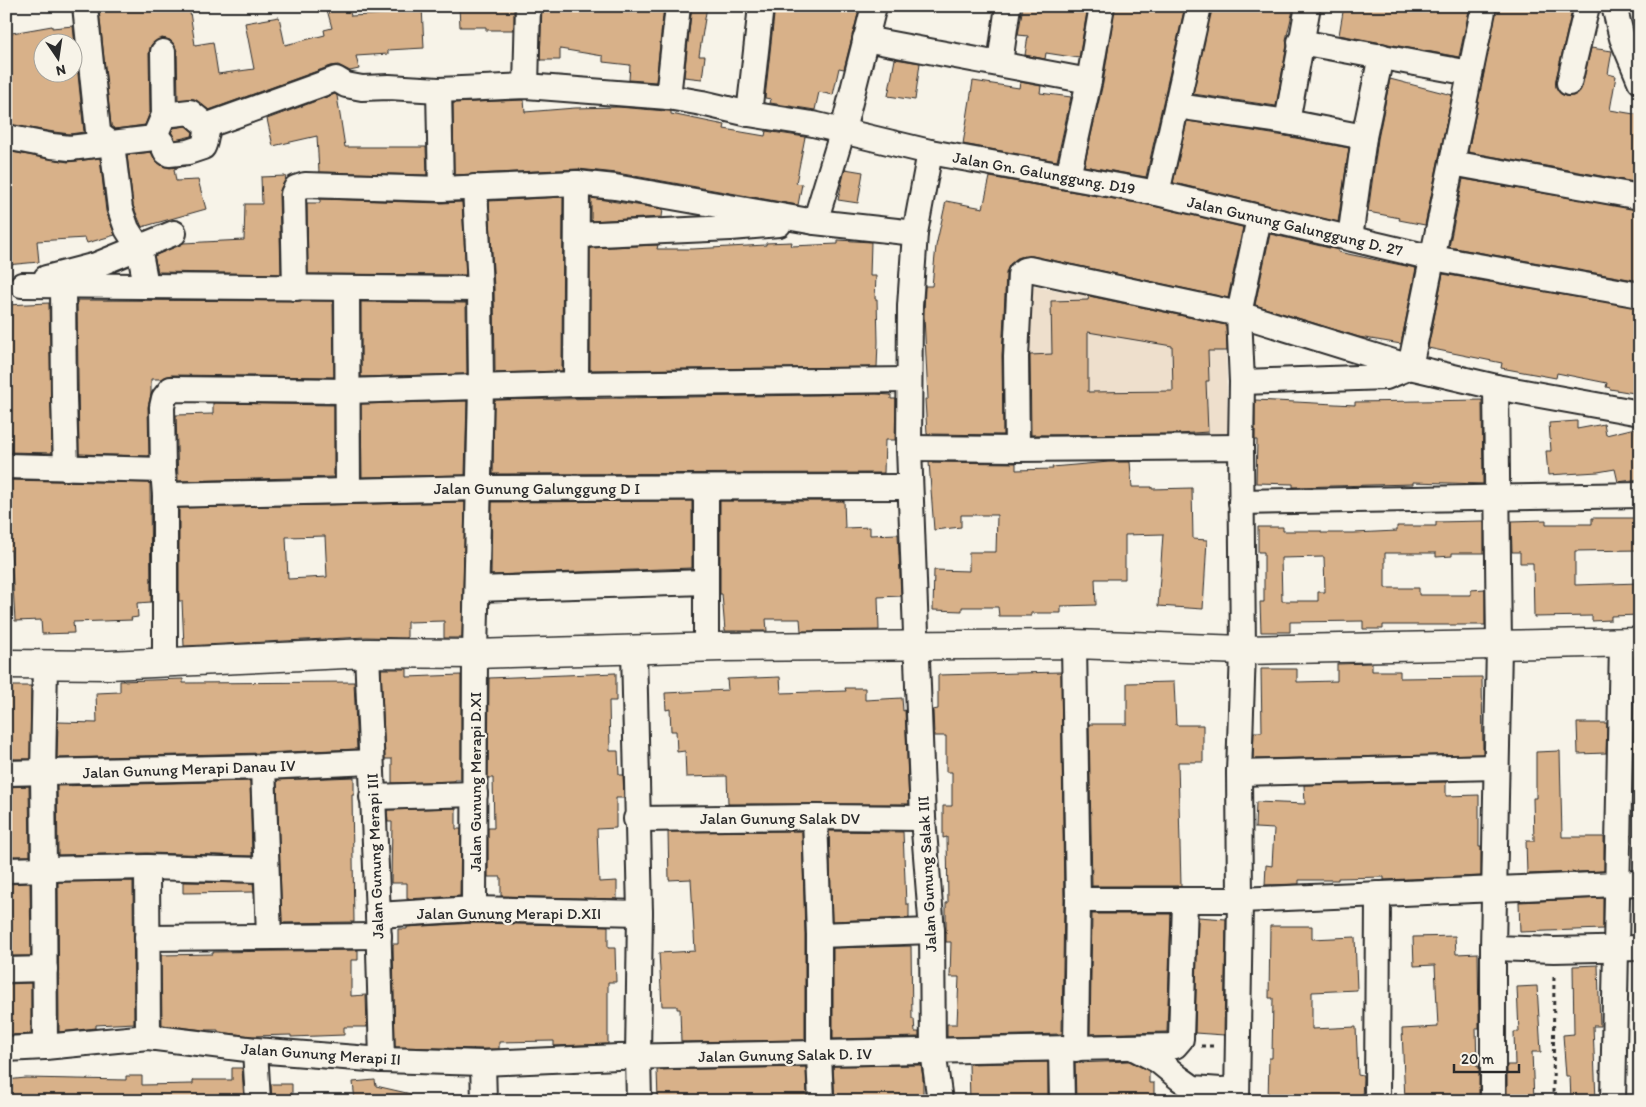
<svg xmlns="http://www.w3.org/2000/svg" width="1646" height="1107" font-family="Itim,sans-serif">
<rect width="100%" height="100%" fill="#f7f3e8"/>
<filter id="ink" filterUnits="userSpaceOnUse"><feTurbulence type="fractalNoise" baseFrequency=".02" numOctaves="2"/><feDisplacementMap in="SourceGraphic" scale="10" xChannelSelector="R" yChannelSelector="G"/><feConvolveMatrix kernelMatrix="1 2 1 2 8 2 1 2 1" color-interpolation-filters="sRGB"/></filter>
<g filter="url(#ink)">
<g fill="#eedfcc">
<path d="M 1024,285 L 1174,308 L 1174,312 L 1227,321 L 1226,330 L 1223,331 L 1223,352 L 1226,353 L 1228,433 L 1024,439 Z"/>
<path d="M 1630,660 L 1640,660 L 1640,808 L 1632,808 L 1632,805 L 1629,805 Z"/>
</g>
<g fill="#d8b189" stroke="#2b2b2b" fill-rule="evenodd">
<path d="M 144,6 L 189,6 L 195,45 L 213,42 L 218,74 L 254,69 L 245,23 L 279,17 L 285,45 L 325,35 L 324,30 L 332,28 L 326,6 L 348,6 L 351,16 L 389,14 L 388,6 L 422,6 L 424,48 L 388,50 L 388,54 L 356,56 L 359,69 L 350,71 L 338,65 L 331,66 L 209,110 L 194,99 L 178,100 L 177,51 L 174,45 L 170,40 L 162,38 L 156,41 L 151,45 L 149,52 L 150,112 L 145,125 L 115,129 L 111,126 L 99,11 L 127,10 Z"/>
<path d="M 459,6 L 514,6 L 514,30 L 486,30 L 486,27 L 460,27 Z"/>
<path d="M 542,6 L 664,6 L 656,82 L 629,80 L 630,65 L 603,62 L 603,56 L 560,49 L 560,60 L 540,60 Z"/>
<path d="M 692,6 L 707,6 L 699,56 L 705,56 L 702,79 L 684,77 Z"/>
<path d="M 775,6 L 860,6 L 844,69 L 839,68 L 833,95 L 819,92 L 815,110 L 770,103 L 771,99 L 765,98 Z"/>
<path d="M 1023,6 L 1051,9 L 1052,6 L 1088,6 L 1079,58 L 1046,53 L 1045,59 L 1025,55 L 1028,36 L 1018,35 Z"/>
<path d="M 1115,6 L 1185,6 L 1146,177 L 1084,166 L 1103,83 Z"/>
<path d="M 1212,6 L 1294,6 L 1286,40 L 1287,45 L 1276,106 L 1193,94 Z"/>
<path d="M 1344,6 L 1470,6 L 1459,57 L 1339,35 Z"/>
<path d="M 1497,6 L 1554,6 L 1572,10 L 1556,80 L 1556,87 L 1560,93 L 1565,96 L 1573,96 L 1579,92 L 1582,86 L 1591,48 L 1612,51 L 1608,74 L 1616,76 L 1610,110 L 1640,115 L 1640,183 L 1468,152 Z"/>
<path d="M 52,26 L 52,28 L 73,26 L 84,132 L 70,134 L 54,132 L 6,124 L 6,34 ZM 42,42 L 72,42 L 72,72 L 42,72 Z"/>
<path d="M 895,59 L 920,63 L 915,100 L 888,96 Z"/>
<path d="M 1390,79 L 1452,95 L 1425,225 L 1399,220 L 1400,218 L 1368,212 L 1378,139 Z"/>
<path d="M 973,81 L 1019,88 L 1020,82 L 1041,86 L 1040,93 L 1071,97 L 1057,161 L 963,144 Z"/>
<path d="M 335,94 L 337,96 L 345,147 L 426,147 L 427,175 L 319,172 L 317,136 L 273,146 L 267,119 Z"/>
<path d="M 524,100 L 525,112 L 575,108 L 618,107 L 666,111 L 671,111 L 671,114 L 725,125 L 724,129 L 765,136 L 766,131 L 805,137 L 796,183 L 802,184 L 798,205 L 617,173 L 578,169 L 454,175 L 453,103 Z"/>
<path d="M 1187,121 L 1285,136 L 1349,148 L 1338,222 L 1173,183 Z"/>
<path d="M 186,126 L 193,132 L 192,136 L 175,140 L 171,133 L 173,128 Z"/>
<path d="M 6,151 L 68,162 L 100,158 L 106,211 L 115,235 L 87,243 L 85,238 L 37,241 L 39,262 L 6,265 Z"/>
<path d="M 151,152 L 154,158 L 162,166 L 170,168 L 185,166 L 174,169 L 176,181 L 198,180 L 206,209 L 142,227 L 133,206 L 127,155 Z"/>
<path d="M 845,169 L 863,172 L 858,203 L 838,200 Z"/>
<path d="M 285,176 L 286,180 L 281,188 L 279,194 L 281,274 L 158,272 L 154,256 L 183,243 L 244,240 L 245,204 L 262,204 L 261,177 Z"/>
<path d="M 990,177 L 1154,206 L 1243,227 L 1228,298 L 1032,256 L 1021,257 L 1010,264 L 1006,273 L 1002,356 L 1003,435 L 927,434 L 925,399 L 928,399 L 924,316 L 925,286 L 932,286 L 936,246 L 946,201 L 983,208 Z"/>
<path d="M 1463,179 L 1640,210 L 1640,281 L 1449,247 Z"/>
<path d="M 563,197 L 562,371 L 495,373 L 494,288 L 489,201 Z"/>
<path d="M 591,198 L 663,209 L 662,217 L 591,221 Z"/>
<path d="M 320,199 L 441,203 L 462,202 L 466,275 L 308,274 L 307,203 L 320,203 Z"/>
<path d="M 1270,234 L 1338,250 L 1338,252 L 1416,268 L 1401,344 L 1359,337 L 1255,305 Z"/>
<path d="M 838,240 L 871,242 L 870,276 L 876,276 L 875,299 L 877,299 L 878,342 L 877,367 L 590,370 L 590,248 L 658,245 L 657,249 L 693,249 L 766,245 L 766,243 L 792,242 L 791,246 L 838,244 Z"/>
<path d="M 1443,274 L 1640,308 L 1640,394 L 1610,389 L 1610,388 L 1606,387 L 1607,383 L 1557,373 L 1556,378 L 1501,368 L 1502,363 L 1428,348 Z"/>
<path d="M 1089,296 L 1226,325 L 1227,351 L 1208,351 L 1209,381 L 1206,381 L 1208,432 L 1179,434 L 1031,435 L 1030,355 L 1052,354 L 1051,301 L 1088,300 ZM 1088,332 L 1172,346 L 1173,391 L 1088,392 Z"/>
<path d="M 77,300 L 333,301 L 334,377 L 171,375 L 162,379 L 151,379 L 151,394 L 148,407 L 149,456 L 79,454 Z"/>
<path d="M 361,302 L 466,303 L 467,374 L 361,377 Z"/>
<path d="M 49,303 L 52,453 L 6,452 L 6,305 Z"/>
<path d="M 876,394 L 891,395 L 891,399 L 896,399 L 895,440 L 885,440 L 884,473 L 493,474 L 494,400 Z"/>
<path d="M 1255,400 L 1355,405 L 1355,402 L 1482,400 L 1483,484 L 1413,482 L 1413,484 L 1293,487 L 1293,484 L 1256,483 L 1257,440 L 1255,440 Z"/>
<path d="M 467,401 L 465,475 L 362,477 L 361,404 Z"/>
<path d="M 213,403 L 334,405 L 334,477 L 178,481 L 176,415 L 213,414 Z"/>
<path d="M 1577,421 L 1577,429 L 1604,424 L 1606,435 L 1635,428 L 1640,452 L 1640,479 L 1618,482 L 1615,469 L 1598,472 L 1548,475 L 1546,451 L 1551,451 L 1549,423 Z"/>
<path d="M 929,462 L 1016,463 L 1016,470 L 1053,469 L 1052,467 L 1109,462 L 1130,462 L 1132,487 L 1152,487 L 1152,489 L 1192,488 L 1193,539 L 1207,540 L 1203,609 L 1158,606 L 1163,534 L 1125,535 L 1125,579 L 1095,579 L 1096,605 L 1061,606 L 1061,613 L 1031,613 L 1031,616 L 999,616 L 998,607 L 962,607 L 962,611 L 933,610 L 934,570 L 969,571 L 969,552 L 996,552 L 997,515 L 961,515 L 961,527 L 934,530 Z"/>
<path d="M 6,480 L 150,483 L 151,602 L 137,603 L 138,617 L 131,618 L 132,620 L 73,622 L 74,633 L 42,634 L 41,620 L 15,621 L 11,550 L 6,551 Z"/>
<path d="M 692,501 L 692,568 L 491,575 L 492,502 Z"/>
<path d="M 720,501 L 844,501 L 845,528 L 870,527 L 870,535 L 898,534 L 901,596 L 878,597 L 879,630 L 801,631 L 800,619 L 766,619 L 767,631 L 725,631 L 722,594 L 720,594 Z"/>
<path d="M 465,502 L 462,638 L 444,638 L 444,621 L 407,622 L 407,638 L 366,637 L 184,646 L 182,601 L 179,601 L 179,508 ZM 325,536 L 327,577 L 288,579 L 286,537 Z"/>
<path d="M 1592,518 L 1640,518 L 1640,550 L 1575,551 L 1575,585 L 1640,583 L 1640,615 L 1611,616 L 1611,620 L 1592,621 L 1592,616 L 1534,617 L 1533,563 L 1520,563 L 1520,552 L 1512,552 L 1511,521 L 1546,520 L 1546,524 L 1592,524 Z"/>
<path d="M 1484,521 L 1484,553 L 1452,553 L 1452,556 L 1436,557 L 1436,553 L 1385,553 L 1385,588 L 1419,588 L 1419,595 L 1471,595 L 1471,590 L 1485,589 L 1485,625 L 1383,625 L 1383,629 L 1363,629 L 1363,621 L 1290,622 L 1290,632 L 1261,632 L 1260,602 L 1264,602 L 1264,552 L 1258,552 L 1258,527 L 1283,527 L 1283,531 L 1321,531 L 1321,533 L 1354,533 L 1397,531 L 1397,526 L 1436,526 L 1436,522 ZM 1324,557 L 1325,592 L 1318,592 L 1318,601 L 1282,601 L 1281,558 Z"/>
<path d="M 1372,663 L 1372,671 L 1400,671 L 1400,678 L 1482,677 L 1483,754 L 1253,759 L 1254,732 L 1262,732 L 1261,669 L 1297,669 L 1297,682 L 1337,681 L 1337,664 Z"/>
<path d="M 381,669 L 407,669 L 407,677 L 461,675 L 461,779 L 455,779 L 455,781 L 392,783 L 392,759 L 385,759 Z"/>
<path d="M 1061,672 L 1064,900 L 1062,1034 L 947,1037 L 947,1024 L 957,1024 L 959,977 L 950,977 L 951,942 L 946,942 L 946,903 L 948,903 L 947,837 L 943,838 L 943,806 L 952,806 L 952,772 L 946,772 L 946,736 L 934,736 L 933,710 L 938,709 L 938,675 Z"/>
<path d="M 616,673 L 616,701 L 609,701 L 610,751 L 618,751 L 619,775 L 623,775 L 624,798 L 616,798 L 616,828 L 597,829 L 599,882 L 617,881 L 617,899 L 501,896 L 501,877 L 488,877 L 488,828 L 494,828 L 493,778 L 488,778 L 489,678 Z"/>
<path d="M 780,677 L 781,693 L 846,691 L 845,688 L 865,688 L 865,700 L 902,698 L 903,711 L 905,710 L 909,804 L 728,804 L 727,776 L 686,777 L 685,751 L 677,752 L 676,731 L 671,731 L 670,709 L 666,710 L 665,693 L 728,690 L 727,679 Z"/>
<path d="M 183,679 L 183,683 L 354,682 L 357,749 L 263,753 L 57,758 L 58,722 L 97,723 L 96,693 L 120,692 L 120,681 Z"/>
<path d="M 1174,682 L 1176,725 L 1203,725 L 1203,762 L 1178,762 L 1181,886 L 1092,886 L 1089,724 L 1127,724 L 1127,683 Z"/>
<path d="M 6,686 L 31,686 L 30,759 L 6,759 Z"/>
<path d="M 1577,723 L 1607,723 L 1606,753 L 1578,754 Z"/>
<rect x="1634" y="723" width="6" height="30"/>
<path d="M 1560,751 L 1562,837 L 1604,837 L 1604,871 L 1527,874 L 1526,841 L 1534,841 L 1533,798 L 1536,798 L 1536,752 Z"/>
<path d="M 354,777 L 354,795 L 352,795 L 354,922 L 282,923 L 277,780 Z"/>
<path d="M 250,781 L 252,856 L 147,853 L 58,855 L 57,786 Z"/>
<path d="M 1446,782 L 1446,796 L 1479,795 L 1479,847 L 1481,847 L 1481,876 L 1384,880 L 1384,877 L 1338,878 L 1338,880 L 1299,880 L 1299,884 L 1265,885 L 1266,865 L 1272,866 L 1274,829 L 1255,828 L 1256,802 L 1305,804 L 1304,785 Z"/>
<path d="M 29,786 L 30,856 L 6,856 L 6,787 Z"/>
<path d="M 456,808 L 456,829 L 461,829 L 460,896 L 407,899 L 407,883 L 391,883 L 392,822 L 388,822 L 387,810 Z"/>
<path d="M 802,831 L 805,935 L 805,1040 L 681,1042 L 680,1009 L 677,1009 L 677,1006 L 662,1006 L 659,953 L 695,951 L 691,879 L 669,880 L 668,832 Z"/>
<path d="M 829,831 L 903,832 L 906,904 L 909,904 L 909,918 L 832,921 Z"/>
<path d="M 133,881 L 134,1023 L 96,1025 L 96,1028 L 59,1032 L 58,882 Z"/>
<path d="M 183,882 L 253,883 L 254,892 L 183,893 Z"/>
<path d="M 30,883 L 31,956 L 6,956 L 6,884 Z"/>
<path d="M 1603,898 L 1603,929 L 1520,932 L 1519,902 Z"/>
<path d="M 1092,914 L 1171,914 L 1167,1032 L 1090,1034 Z"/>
<path d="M 1198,917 L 1226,919 L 1224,1035 L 1195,1033 Z"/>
<path d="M 474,923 L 608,926 L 608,948 L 615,948 L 616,982 L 608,982 L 608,1044 L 554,1046 L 554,1041 L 499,1042 L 499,1049 L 483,1049 L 395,1047 L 393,944 L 398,944 L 398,929 L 407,929 L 407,927 Z"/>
<path d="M 1270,926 L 1312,926 L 1312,939 L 1355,937 L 1357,990 L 1312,992 L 1312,1029 L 1356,1027 L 1358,1075 L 1363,1076 L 1362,1101 L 1268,1101 L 1269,1058 L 1272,1058 L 1273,998 L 1269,998 Z"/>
<path d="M 1455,936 L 1456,954 L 1478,953 L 1479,1028 L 1476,1028 L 1477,1067 L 1479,1066 L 1479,1101 L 1405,1101 L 1402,1029 L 1438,1027 L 1435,965 L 1414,966 L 1413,937 Z"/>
<path d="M 911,946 L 912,1019 L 914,1019 L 915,1032 L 919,1032 L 919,1037 L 833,1039 L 833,948 Z"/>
<path d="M 358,950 L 358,960 L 351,960 L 351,996 L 366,995 L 367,1027 L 344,1027 L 344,1035 L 291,1037 L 291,1035 L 252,1036 L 218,1032 L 218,1030 L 204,1030 L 162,1025 L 161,955 L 213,954 L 213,952 Z"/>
<path d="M 1598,965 L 1600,1026 L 1593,1026 L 1596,1101 L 1571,1101 L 1570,1076 L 1566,1076 L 1563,1035 L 1574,1034 L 1573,966 Z"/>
<path d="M 31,983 L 31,1034 L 6,1035 L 6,984 Z"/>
<path d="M 1537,986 L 1541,1052 L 1532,1052 L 1534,1101 L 1507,1101 L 1507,1065 L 1515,1065 L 1514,1032 L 1519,1032 L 1517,987 Z"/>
<path d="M 1129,1061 L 1149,1071 L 1149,1083 L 1154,1083 L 1154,1101 L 1076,1101 L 1075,1063 Z"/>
<path d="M 1048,1062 L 1048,1101 L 970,1101 L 969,1064 Z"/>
<path d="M 921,1065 L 923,1078 L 923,1101 L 835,1101 L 833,1066 Z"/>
<path d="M 806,1067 L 807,1101 L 658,1101 L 657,1070 Z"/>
<path d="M 232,1068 L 242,1068 L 244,1101 L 6,1101 L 6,1080 L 26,1078 L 126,1080 L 126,1076 L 142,1076 L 142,1085 L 193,1084 L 193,1080 L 232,1080 Z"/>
<path d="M 375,1080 L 376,1086 L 411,1094 L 410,1101 L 355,1101 L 353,1082 Z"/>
<path d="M 271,1084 L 292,1084 L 292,1101 L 272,1101 Z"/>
</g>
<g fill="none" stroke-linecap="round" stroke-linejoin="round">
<g stroke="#2b2b2b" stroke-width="28">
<g id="street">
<path d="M 85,6 L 98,131 L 100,135 L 112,144 L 120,209 L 127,229 L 139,248 L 146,285"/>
<path d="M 1614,6 L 1622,38 L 1640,81"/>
<path d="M 865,39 L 1089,81"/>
<path d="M 1300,42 L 1470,73"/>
<path d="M 163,52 L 164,115"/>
<path d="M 1000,63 L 1008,6"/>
<path d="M 1569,83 L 1587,6"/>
<path d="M 526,86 L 528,6"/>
<path d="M 439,90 L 441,189"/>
<path d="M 668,97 L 678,6"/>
<path d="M 1177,106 L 1287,122 L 1364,137"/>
<path d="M 749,114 L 761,6"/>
<path d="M 1287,122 L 1308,6"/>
<path d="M 6,137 L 52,146 L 70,148 L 154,138 L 161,141 L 166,152 L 169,154 L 188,152 L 203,147 C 207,140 205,130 211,124 L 336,79 L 346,85 L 362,88 L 389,87 L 439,90 L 526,86 L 668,97 L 702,103 L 749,114 L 813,124 L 930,152 L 1157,193 L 1433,258 L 1640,295"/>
<path d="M 154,138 L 164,115 L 190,112 L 208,127"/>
<path d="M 930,152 L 915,233 L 910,306 L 909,448 L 923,818 L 932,931 L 933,1051 L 940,1101"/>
<path d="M 1452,163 L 1640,197"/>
<path d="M 1068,177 L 1089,81 L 1102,6"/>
<path d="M 1157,193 L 1199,6"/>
<path d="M 815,222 L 843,130 L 874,6"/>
<path d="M 577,235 L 731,228 L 779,224"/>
<path d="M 1350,238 L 1364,137 L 1381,56"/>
<path d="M 46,278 L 96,265 L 174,233"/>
<path d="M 22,285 L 480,289"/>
<path d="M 63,287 L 64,397 L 66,468"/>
<path d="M 295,288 L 293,194 L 296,188 L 305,185 L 441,189 L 577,183 L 615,187 L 815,222 L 915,233"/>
<path d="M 347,288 L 348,490"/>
<path d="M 1410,367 L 1484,6"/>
<path d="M 1242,382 L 1386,377 L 1410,367"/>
<path d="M 576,384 L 909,380"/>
<path d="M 1241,447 L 1242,382 L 1239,314 L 1259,218"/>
<path d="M 909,448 L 1017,449 L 1241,447 L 1243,650 L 1239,773 L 1240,900 L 1237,1101"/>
<path d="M 1017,449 L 1016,357 L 1020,274 L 1024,270 L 1029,269 L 1239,314 L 1410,367 L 1496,387 L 1640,413"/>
<path d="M 6,466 L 163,470"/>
<path d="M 706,488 L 706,648"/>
<path d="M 165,495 L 480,488 L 910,487"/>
<path d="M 1241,502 L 1640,495"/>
<path d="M 477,589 L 706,582"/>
<path d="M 1074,644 L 1078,900 L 1076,1049"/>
<path d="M 634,650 L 640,913 L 638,1057 L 639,1101"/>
<path d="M 367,653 L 378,915 L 382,1060"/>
<path d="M 165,662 L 165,495 L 163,470 L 162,407 L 164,398 L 171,389 L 347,391 L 576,384 L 577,183"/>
<path d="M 45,665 L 43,773 L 44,869 L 147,867 L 148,1037"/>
<path d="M 263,767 L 269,937"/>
<path d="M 6,773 L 263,767 L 371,762"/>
<path d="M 1239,773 L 1496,767"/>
<path d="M 372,797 L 475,794"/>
<path d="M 815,817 L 819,935 L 819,1055 L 821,1101"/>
<path d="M 636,819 L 815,817 L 923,818"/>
<path d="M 147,867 L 266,870"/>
<path d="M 6,870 L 44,869 L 45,1047"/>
<path d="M 1078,900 L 1240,900 L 1640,883"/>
<path d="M 474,909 L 475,654 L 481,387 L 480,289 L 475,187"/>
<path d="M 378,915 L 474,909 L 640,913"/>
<path d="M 819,935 L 932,931"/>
<path d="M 147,938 L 379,936"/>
<path d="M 1493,948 L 1554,950 L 1640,948"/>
<path d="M 6,970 L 45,969"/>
<path d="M 1134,1048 L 1157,1060 L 1179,1078 L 1193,1088 L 1221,1090 L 1237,1089"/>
<path d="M 6,1049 L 45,1047 L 148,1037 L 255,1050 L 382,1060 L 483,1063 L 618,1057 L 1175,1046 L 1181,1039 L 1185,900"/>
<path d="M 1061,1049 L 1062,1101"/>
<path d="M 255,1050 L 258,1101"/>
<path d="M 483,1063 L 484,1101"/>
<path d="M 1377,1101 L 1378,894"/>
<path d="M 1493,1101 L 1493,948 L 1499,646 L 1496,387"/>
<path d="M 1613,1101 L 1622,643"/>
</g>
</g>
<g stroke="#2b2b2b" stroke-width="31">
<path id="secondary" d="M 6,664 L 109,665 L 367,653 L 475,654 L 721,647 L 1074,644 L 1243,650 L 1640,642"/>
</g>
<g stroke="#2b2b2b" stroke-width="3" stroke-dasharray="4 4" stroke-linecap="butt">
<path d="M 1201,1046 L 1217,1046"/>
<path d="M 1553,1101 L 1554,973"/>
</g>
<use href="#street" stroke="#f7f3e8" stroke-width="24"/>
<use href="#secondary" stroke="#f7f3e8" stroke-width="28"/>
</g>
</g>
<g text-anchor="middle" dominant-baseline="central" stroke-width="4.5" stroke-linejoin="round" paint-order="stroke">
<g font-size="16" fill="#2b2b2b" stroke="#f7f3e8">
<text transform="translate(1044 173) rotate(10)">Jalan Gn. Galunggung. D19</text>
<text transform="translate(1295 226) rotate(13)">Jalan Gunung Galunggung D. 27</text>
<text x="537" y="488">Jalan Gunung Galunggung D I</text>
<text transform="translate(189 769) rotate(-2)">Jalan Gunung Merapi Danau IV</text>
<text transform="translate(475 782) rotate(-90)">Jalan Gunung Merapi D.XI</text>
<text x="780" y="818">Jalan Gunung Salak DV</text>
<text transform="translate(375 856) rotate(-92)">Jalan Gunung Merapi III</text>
<text transform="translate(927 874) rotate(-93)">Jalan Gunung Salak III</text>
<text x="509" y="913">Jalan Gunung Merapi D.XII</text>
<text transform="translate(321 1054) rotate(4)">Jalan Gunung Merapi II</text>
<text transform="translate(785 1055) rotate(-1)">Jalan Gunung Salak D. IV</text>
</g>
</g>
<rect width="1646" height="1107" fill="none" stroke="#f7f3e8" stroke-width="25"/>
<rect x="12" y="12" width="1621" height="1082" fill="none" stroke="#2b2b2b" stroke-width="2" filter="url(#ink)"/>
<g transform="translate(58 58) rotate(167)"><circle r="24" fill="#f7f3e8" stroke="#a5a39c"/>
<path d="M0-4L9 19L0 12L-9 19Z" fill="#2b2b2b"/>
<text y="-8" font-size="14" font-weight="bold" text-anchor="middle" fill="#2b2b2b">N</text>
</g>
<path d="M1454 1064v8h65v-8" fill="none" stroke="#2b2b2b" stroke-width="2.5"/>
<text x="1461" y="1064" font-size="15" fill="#2b2b2b" stroke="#f7f3e8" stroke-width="4" paint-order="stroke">20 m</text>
</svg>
